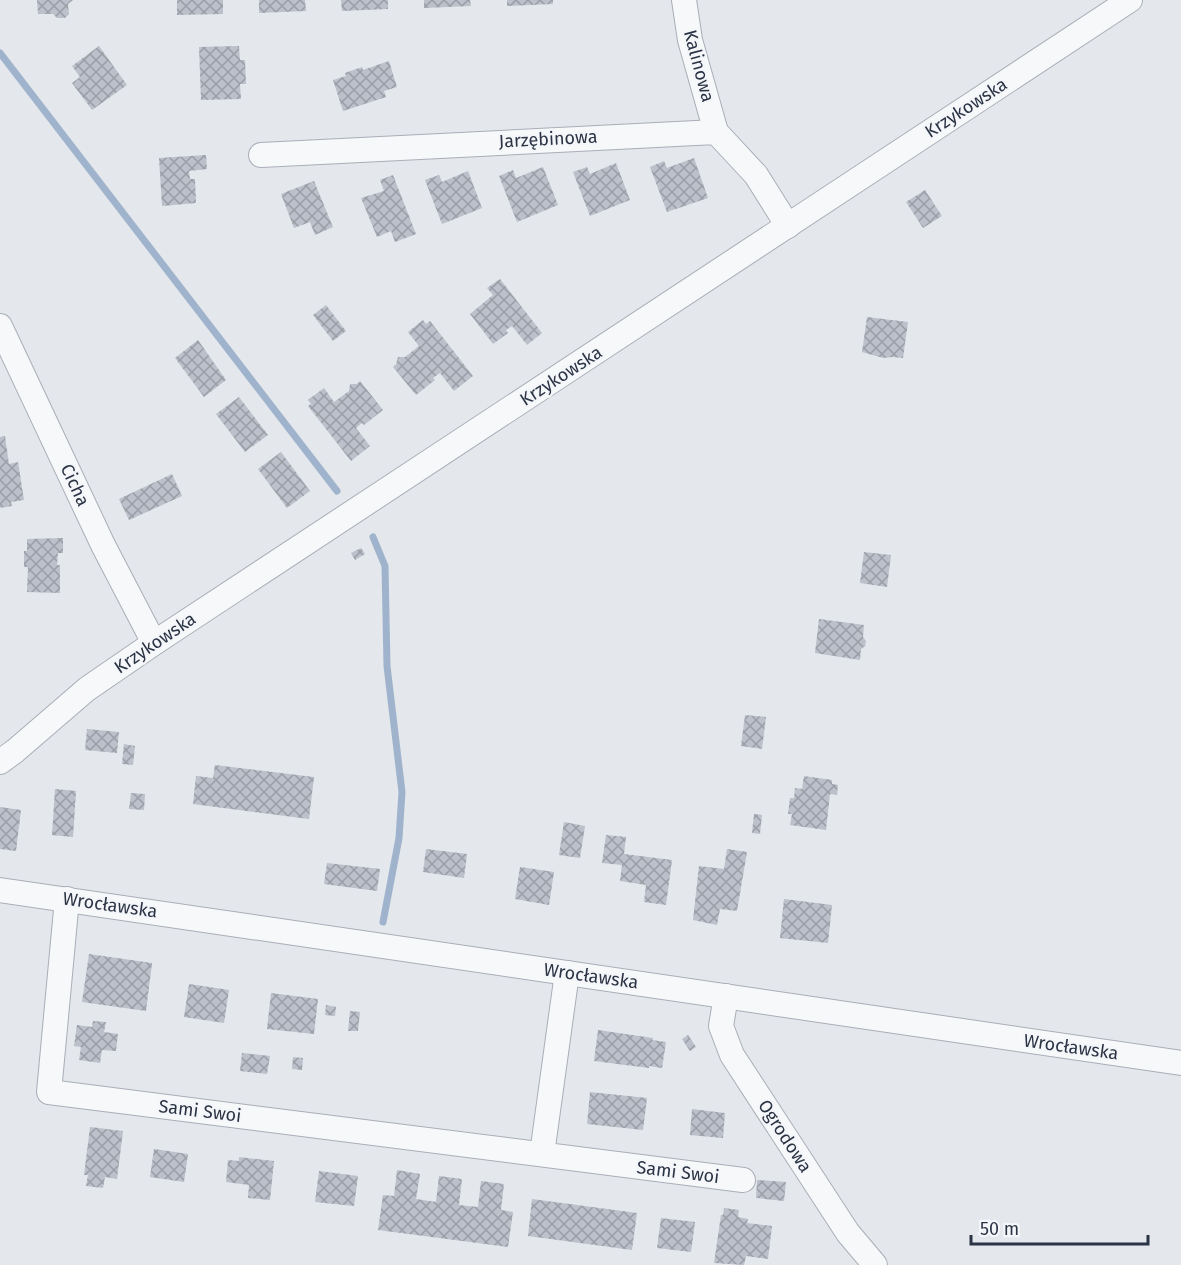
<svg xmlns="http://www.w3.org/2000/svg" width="1181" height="1265" font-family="'Fira Sans',sans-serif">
<defs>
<pattern id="building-cross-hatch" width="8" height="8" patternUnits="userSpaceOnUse" patternTransform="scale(1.5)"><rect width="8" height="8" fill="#bbc0ca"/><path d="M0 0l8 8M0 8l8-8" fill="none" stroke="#989da6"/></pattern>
</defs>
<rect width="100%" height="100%" fill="#e4e7ec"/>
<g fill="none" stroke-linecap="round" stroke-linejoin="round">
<g stroke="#9fb4cc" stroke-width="7">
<path d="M 0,53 L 337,491"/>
<path d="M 373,537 L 385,566 L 387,666 L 402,792 L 399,838 L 383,922"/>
</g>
</g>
<g fill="url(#building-cross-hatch)">
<path d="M 37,0 L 73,0 L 68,4 L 69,14 L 65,18 L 57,18 L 53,14 L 38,14 Z"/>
<path d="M 177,0 L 223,0 L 223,14 L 177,15 Z"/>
<path d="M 259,0 L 305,0 L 306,11 L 259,13 Z"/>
<path d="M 341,0 L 388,0 L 388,9 L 342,11 Z"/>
<path d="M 424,0 L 470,0 L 471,6 L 424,8 Z"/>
<path d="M 507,0 L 553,0 L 553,4 L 507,6 Z"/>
<path d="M 99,46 L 127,85 L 92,110 L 72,83 L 80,77 L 72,66 Z"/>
<path d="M 239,46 L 240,60 L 245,60 L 246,84 L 240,84 L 241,99 L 201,100 L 199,47 Z"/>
<path d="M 389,61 L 397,87 L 384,91 L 386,97 L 343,111 L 333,80 L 346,76 L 345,73 L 362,67 L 363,70 Z"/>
<path d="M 206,155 L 207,169 L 189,171 L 190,179 L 195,179 L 196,203 L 162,206 L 159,158 Z"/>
<path d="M 694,158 L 708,198 L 667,212 L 650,167 L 664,161 L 667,168 Z"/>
<path d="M 616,163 L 630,200 L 590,216 L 573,172 L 587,167 L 590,174 Z"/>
<path d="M 543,167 L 558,205 L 517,222 L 499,176 L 513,170 L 516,178 Z"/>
<path d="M 468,171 L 482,208 L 442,224 L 425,180 L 439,175 L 442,182 Z"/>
<path d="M 393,175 L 416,234 L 395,242 L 391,231 L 377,237 L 361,198 L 384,191 L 380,180 Z"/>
<path d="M 314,181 L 333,227 L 315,235 L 310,222 L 294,228 L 281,194 Z"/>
<path d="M 925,190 L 942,216 L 923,228 L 906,202 Z"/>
<path d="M 500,279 L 542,333 L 527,345 L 512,326 L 506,330 L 508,333 L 493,344 L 470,314 L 493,295 L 487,288 Z"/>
<path d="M 326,305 L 346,331 L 333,341 L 313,315 Z"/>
<path d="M 867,317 L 908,322 L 903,358 L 893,357 L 883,358 L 862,352 Z"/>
<path d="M 423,320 L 426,324 L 430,321 L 473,376 L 454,391 L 440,373 L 433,378 L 435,380 L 416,395 L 393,367 L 396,364 L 398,357 L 405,357 L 419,346 L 408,332 Z"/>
<path d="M 198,340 L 226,380 L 204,397 L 175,358 Z"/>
<path d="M 360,381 L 383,410 L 364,425 L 362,423 L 356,428 L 370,446 L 351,461 L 308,406 L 311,404 L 308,400 L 324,388 L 334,402 L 349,391 L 350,384 L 357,384 Z"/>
<path d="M 239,397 L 268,435 L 245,452 L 216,414 Z"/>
<path d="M 5,436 L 9,464 L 18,462 L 24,500 L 11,502 L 12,506 L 0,508 L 0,437 Z"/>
<path d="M 281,452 L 310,491 L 287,508 L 258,469 Z"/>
<path d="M 172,474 L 182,496 L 129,520 L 119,499 Z"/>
<path d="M 63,538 L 63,553 L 58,553 L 57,565 L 60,565 L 60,593 L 27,592 L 28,567 L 24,567 L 24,551 L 27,551 L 27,539 Z"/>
<path d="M 361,548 L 365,554 L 355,560 L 351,553 Z"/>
<path d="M 864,552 L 891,555 L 887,587 L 860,583 Z"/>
<path d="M 819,619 L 864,625 L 863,637 L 866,641 L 865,646 L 861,649 L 860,660 L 815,653 Z"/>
<path d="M 745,715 L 766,717 L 762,749 L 741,746 Z"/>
<path d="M 87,729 L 119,732 L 117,753 L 85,750 Z"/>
<path d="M 124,744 L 135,746 L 133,765 L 122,764 Z"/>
<path d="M 215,765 L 314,777 L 309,819 L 193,804 L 196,776 L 213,778 Z"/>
<path d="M 804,776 L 832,780 L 832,784 L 838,785 L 837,795 L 830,794 L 826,830 L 790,825 L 792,814 L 788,814 L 790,798 L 794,798 L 795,788 L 802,789 Z"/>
<path d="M 55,789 L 76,791 L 73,837 L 52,835 Z"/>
<path d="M 131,793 L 145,794 L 144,810 L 129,809 Z"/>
<path d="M 0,807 L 21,810 L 16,851 L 0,849 Z"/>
<path d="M 754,814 L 762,815 L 760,834 L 752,833 Z"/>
<path d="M 564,822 L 585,826 L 580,858 L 559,855 Z"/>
<path d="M 606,835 L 626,837 L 624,854 L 672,860 L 666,905 L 644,902 L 646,885 L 620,881 L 622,865 L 602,863 Z"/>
<path d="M 426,849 L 467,854 L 464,878 L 423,872 Z"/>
<path d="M 727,849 L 747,852 L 737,911 L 720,909 L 717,925 L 693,920 L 699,866 L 724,869 Z"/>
<path d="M 327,863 L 380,869 L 377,891 L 324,884 Z"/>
<path d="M 520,867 L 554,872 L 549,905 L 515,899 Z"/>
<path d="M 784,899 L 832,905 L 828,943 L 780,938 Z"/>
<path d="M 89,954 L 152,963 L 146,1011 L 82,1002 Z"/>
<path d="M 189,984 L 229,990 L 224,1023 L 184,1017 Z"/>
<path d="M 271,993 L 318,999 L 314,1034 L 267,1029 Z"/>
<path d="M 326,1005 L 336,1007 L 335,1016 L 325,1015 Z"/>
<path d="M 350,1011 L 360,1012 L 358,1031 L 348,1031 Z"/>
<path d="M 93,1021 L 106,1022 L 104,1032 L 118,1034 L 116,1051 L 102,1050 L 100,1063 L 79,1060 L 81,1047 L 74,1046 L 77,1025 L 92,1027 Z"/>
<path d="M 598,1030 L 653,1038 L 652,1040 L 666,1042 L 662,1068 L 649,1066 L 649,1068 L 594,1061 Z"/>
<path d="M 688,1035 L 696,1047 L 690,1051 L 682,1039 Z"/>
<path d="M 242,1053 L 270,1056 L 267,1074 L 240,1071 Z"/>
<path d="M 293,1057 L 303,1058 L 302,1070 L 292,1069 Z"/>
<path d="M 590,1092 L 647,1098 L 643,1130 L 587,1124 Z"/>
<path d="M 692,1109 L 725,1113 L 723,1138 L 690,1135 Z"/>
<path d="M 90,1127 L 123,1131 L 117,1179 L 105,1177 L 103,1188 L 86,1186 L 88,1175 L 84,1175 Z"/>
<path d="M 154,1149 L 188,1154 L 184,1182 L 150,1177 Z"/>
<path d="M 239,1157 L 274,1161 L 270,1200 L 248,1198 L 249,1185 L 226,1182 L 228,1160 L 239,1161 Z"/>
<path d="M 397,1170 L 420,1174 L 416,1199 L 436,1202 L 439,1176 L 462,1179 L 459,1205 L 478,1207 L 481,1181 L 504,1184 L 501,1210 L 513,1212 L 508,1247 L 378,1230 L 383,1195 L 394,1196 Z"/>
<path d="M 319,1171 L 358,1176 L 354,1206 L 315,1202 Z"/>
<path d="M 757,1180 L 786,1182 L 784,1201 L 756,1198 Z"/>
<path d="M 532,1199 L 637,1213 L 632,1250 L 528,1236 Z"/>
<path d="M 724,1208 L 739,1210 L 738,1217 L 748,1219 L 747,1223 L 772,1226 L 768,1259 L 746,1256 L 744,1265 L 714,1263 L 721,1215 L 723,1215 Z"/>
<path d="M 661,1218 L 695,1222 L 691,1252 L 657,1248 Z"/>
</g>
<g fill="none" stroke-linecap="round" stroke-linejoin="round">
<g stroke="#a9aeb7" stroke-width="26">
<g id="minor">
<path d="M 684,0 L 690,40 L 716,132"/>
<path d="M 261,155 L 716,132 L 756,175 L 788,226"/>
<path d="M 0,326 L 103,545 L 154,643"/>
<path d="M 0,762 L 15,751 L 87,689 L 154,643 L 1130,0"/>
<path d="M 0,890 L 1181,1063"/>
<path d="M 67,899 L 49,1092 L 743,1180"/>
<path d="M 726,996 L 721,1026 L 732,1055 L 848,1233 L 875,1265"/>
<path d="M 542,1154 L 567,973"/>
</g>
</g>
<use href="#minor" stroke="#f7f8fa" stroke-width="24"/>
</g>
<g text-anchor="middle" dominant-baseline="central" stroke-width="4.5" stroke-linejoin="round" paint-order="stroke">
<g font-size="18" fill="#2b3445" stroke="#f4f6f9">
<text transform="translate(699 66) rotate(75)">Kalinowa</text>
<text transform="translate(966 108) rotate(-33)">Krzykowska</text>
<text transform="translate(548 139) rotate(-3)">Jarzębinowa</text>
<text transform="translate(561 376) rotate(-33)">Krzykowska</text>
<text transform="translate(75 485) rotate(65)">Cicha</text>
<text transform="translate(155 643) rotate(-34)">Krzykowska</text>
<text transform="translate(110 905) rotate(8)">Wrocławska</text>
<text transform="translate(591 976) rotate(8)">Wrocławska</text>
<text transform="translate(1071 1047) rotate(8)">Wrocławska</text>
<text transform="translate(200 1111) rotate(7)">Sami Swoi</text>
<text transform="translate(785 1136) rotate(57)">Ogrodowa</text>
<text transform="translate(678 1172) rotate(7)">Sami Swoi</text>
</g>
</g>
<path d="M971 1235v9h177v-9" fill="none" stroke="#2b3445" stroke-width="3"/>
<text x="980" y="1235" font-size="18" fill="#2b3445" stroke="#f4f6f9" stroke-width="4.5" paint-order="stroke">50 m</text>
</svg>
